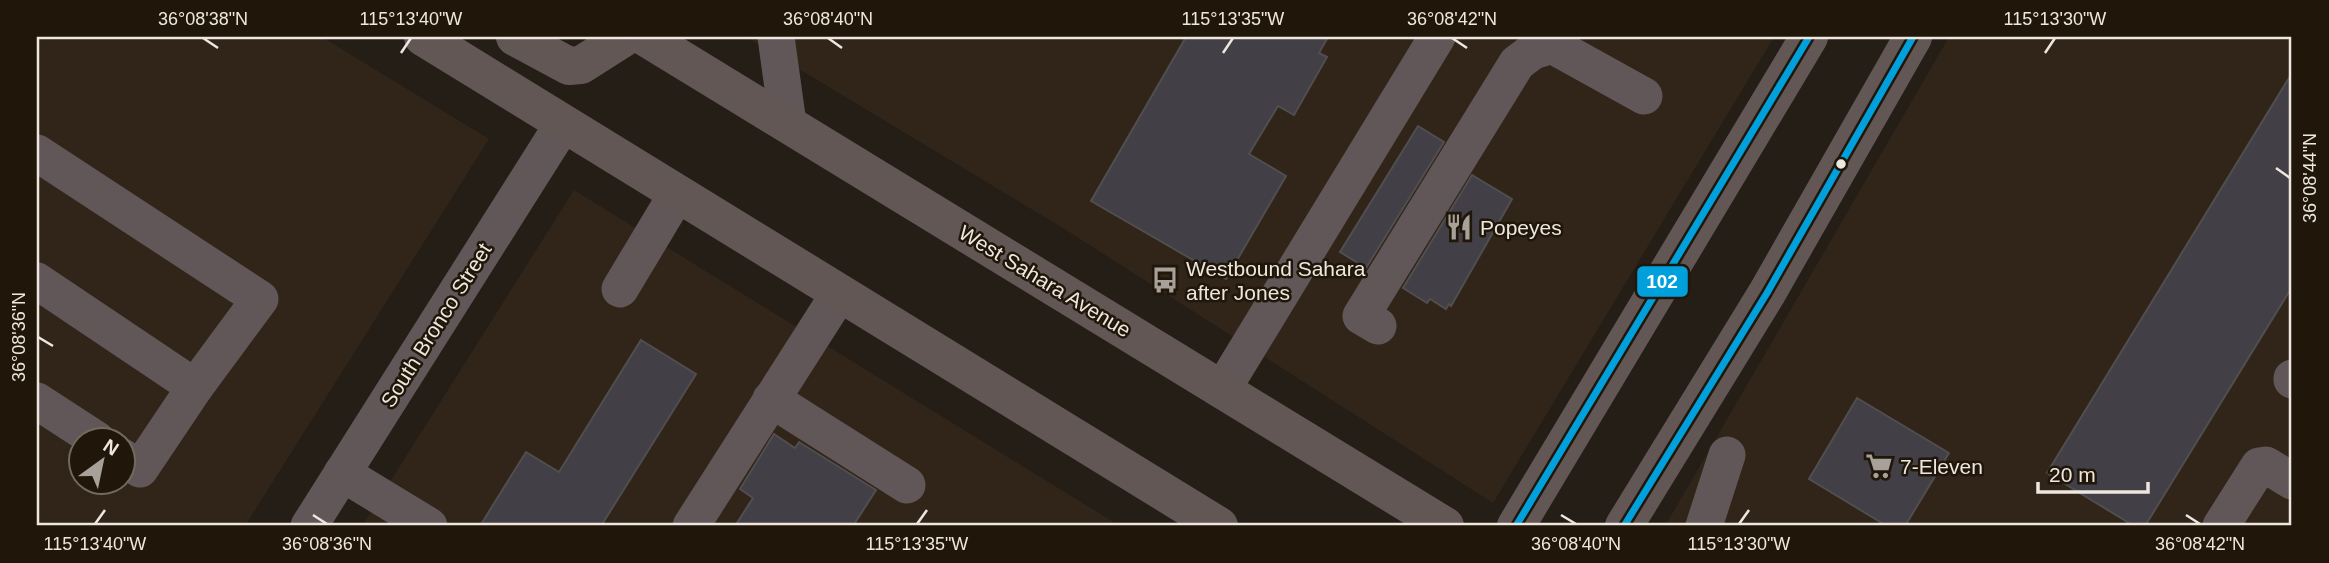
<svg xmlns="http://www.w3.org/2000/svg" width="2329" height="563" font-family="Helvetica,sans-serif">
<rect width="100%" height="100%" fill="#241e17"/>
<g fill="#302518" fill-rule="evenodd">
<path d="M 37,37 L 322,37 L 489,139 L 245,526 L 37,526 ZM 80,440 L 122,440 L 122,482 L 80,482 Z"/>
<path d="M 746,37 L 1774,37 L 1493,503 L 1066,230 Z"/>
<path d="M 1949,37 L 2292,37 L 2292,526 L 1665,526 Z"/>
<path d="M 574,190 L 1120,526 L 362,526 Z"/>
</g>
<g fill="#423f46" stroke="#514e4f" stroke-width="2">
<path d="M 1186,37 L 1328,37 L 1319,53 L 1327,57 L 1294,115 L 1278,106 L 1249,154 L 1286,176 L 1226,279 L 1091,201 Z"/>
<path d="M 2292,73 L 2292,287 L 2145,526 L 2134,526 L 2047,473 Z"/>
<path d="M 1418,126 L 1444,142 L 1366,268 L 1340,252 Z"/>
<path d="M 1472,175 L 1512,199 L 1451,306 L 1449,304 L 1446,309 L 1430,299 L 1427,303 L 1403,288 Z"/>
<path d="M 641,340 L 696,374 L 601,526 L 480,526 L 526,452 L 559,472 Z"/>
<path d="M 1857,398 L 1949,453 L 1905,526 L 1887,526 L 1809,479 Z"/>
<path d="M 774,434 L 795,448 L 799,442 L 876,490 L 853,526 L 735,526 L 753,498 L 740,489 Z"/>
</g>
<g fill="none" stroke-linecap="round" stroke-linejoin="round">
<g stroke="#625758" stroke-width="37">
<path d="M 776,37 L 788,124"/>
<path d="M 37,153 L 260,299 L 195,387 L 140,469 L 122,457"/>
<path d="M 37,281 L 195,387"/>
<path d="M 620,289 L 677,194"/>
<path d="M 1378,326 L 1361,316 L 1517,63 L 1533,51 L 1552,45 L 1644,96"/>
<path d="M 2292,378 L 2292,380"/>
<path d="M 1222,390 L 1437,37"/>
<path d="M 771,399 L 907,485"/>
<path d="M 37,401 L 97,440"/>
<path d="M 342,473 L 429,526"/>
<path d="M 309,526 L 563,124"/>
<path d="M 691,526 L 839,294"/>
<path d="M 1704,526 L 1727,455"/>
<path d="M 2221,526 L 2259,466 L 2266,465 L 2292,481"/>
</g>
<g stroke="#635756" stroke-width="38">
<path d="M 423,37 L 1219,526"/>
<path d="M 515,37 L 569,66 L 581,65 L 625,37"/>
<path d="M 645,37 L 1445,526"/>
<path d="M 1516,526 L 1809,37"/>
<path d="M 1624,526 L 1767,293 L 1913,37"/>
</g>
<g stroke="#201609" stroke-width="12">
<g id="bus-1">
<path d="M 1516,526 L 1809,37"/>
<path d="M 1624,526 L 1767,293 L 1913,37"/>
</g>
</g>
<use href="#bus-1" stroke="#00a0dc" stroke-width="7"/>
</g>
<path fill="none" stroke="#eee7df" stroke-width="2.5" d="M 203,38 L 218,48M 828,38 L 842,48M 1452,38 L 1467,48M 401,53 L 411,38M 1223,53 L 1233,38M 2045,53 L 2055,38M 2276,168 L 2290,178M 38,337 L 53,346M 313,515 L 327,524M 1561,515 L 1576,524M 2186,515 L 2200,524M 95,524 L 105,510M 917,524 L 927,510M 1739,524 L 1749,510"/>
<defs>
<g id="restaurant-bare" transform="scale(2.1)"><path d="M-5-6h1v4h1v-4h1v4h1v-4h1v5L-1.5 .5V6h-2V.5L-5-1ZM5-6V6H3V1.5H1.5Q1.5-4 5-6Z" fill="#a7a199" stroke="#201609" stroke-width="2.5" paint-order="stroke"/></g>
<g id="bus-bare" transform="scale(2.1)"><path d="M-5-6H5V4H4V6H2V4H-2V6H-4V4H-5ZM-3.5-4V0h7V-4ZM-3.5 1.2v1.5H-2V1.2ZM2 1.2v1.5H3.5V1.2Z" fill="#a7a199" stroke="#201609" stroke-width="2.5" paint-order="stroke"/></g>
<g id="supermarket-bare" transform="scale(2.1)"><path d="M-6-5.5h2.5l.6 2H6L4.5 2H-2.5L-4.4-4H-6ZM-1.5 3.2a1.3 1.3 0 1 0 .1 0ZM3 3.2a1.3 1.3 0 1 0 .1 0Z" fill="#a7a199" stroke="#201609" stroke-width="2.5" paint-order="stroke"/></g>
</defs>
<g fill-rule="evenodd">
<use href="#restaurant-bare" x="1459" y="227"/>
<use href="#bus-bare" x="1165" y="280"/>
<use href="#supermarket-bare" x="1879" y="466"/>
</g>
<circle fill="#eee7df" stroke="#201609" stroke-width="2.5" cx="1841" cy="164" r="6"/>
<g text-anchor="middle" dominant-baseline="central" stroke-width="5" stroke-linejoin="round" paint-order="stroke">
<g font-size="21" fill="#eee7df" stroke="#201609" text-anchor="start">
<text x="1480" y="227">Popeyes</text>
<text x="1186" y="268">Westbound Sahara<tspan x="1186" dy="24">after Jones</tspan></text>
<text x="1900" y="466">7-Eleven</text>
</g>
<g font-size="21" fill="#eee7df" stroke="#201609">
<text transform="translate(1045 281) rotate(31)">West Sahara Avenue</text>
<text transform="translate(436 325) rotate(-58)">South Bronco Street</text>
</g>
</g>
<rect stroke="#201609" stroke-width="2.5" x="1636" y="265" width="53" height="33" rx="7" fill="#00a0dc"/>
<g font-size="19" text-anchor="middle" font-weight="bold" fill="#fff">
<text x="1662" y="288">102</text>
</g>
<rect width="2329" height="563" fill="none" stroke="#201609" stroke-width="77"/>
<g transform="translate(102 461) rotate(33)"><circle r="33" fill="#201609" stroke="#726a5f" stroke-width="2"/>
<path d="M0-5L12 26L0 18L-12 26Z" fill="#a7a199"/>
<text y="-10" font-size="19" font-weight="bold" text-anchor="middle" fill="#eee7df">N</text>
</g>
<path d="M2038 482v10h110v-10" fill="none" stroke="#eee7df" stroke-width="3.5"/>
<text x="2049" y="482" font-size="21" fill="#eee7df" stroke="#201609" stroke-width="5" paint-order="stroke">20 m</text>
<rect x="38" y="38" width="2252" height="486" fill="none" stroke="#eee7df" stroke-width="2.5"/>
<g font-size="18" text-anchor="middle" fill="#eee7df">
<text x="203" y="25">36°08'38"N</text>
<text x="411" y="25">115°13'40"W</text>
<text x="828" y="25">36°08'40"N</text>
<text x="1233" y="25">115°13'35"W</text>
<text x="1452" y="25">36°08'42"N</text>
<text x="2055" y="25">115°13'30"W</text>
<text transform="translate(2310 178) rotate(-90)" y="6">36°08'44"N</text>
<text transform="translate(19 337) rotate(-90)" y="6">36°08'36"N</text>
<text x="95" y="550">115°13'40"W</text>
<text x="327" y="550">36°08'36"N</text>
<text x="917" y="550">115°13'35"W</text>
<text x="1576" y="550">36°08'40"N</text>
<text x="1739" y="550">115°13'30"W</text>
<text x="2200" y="550">36°08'42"N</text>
</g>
</svg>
